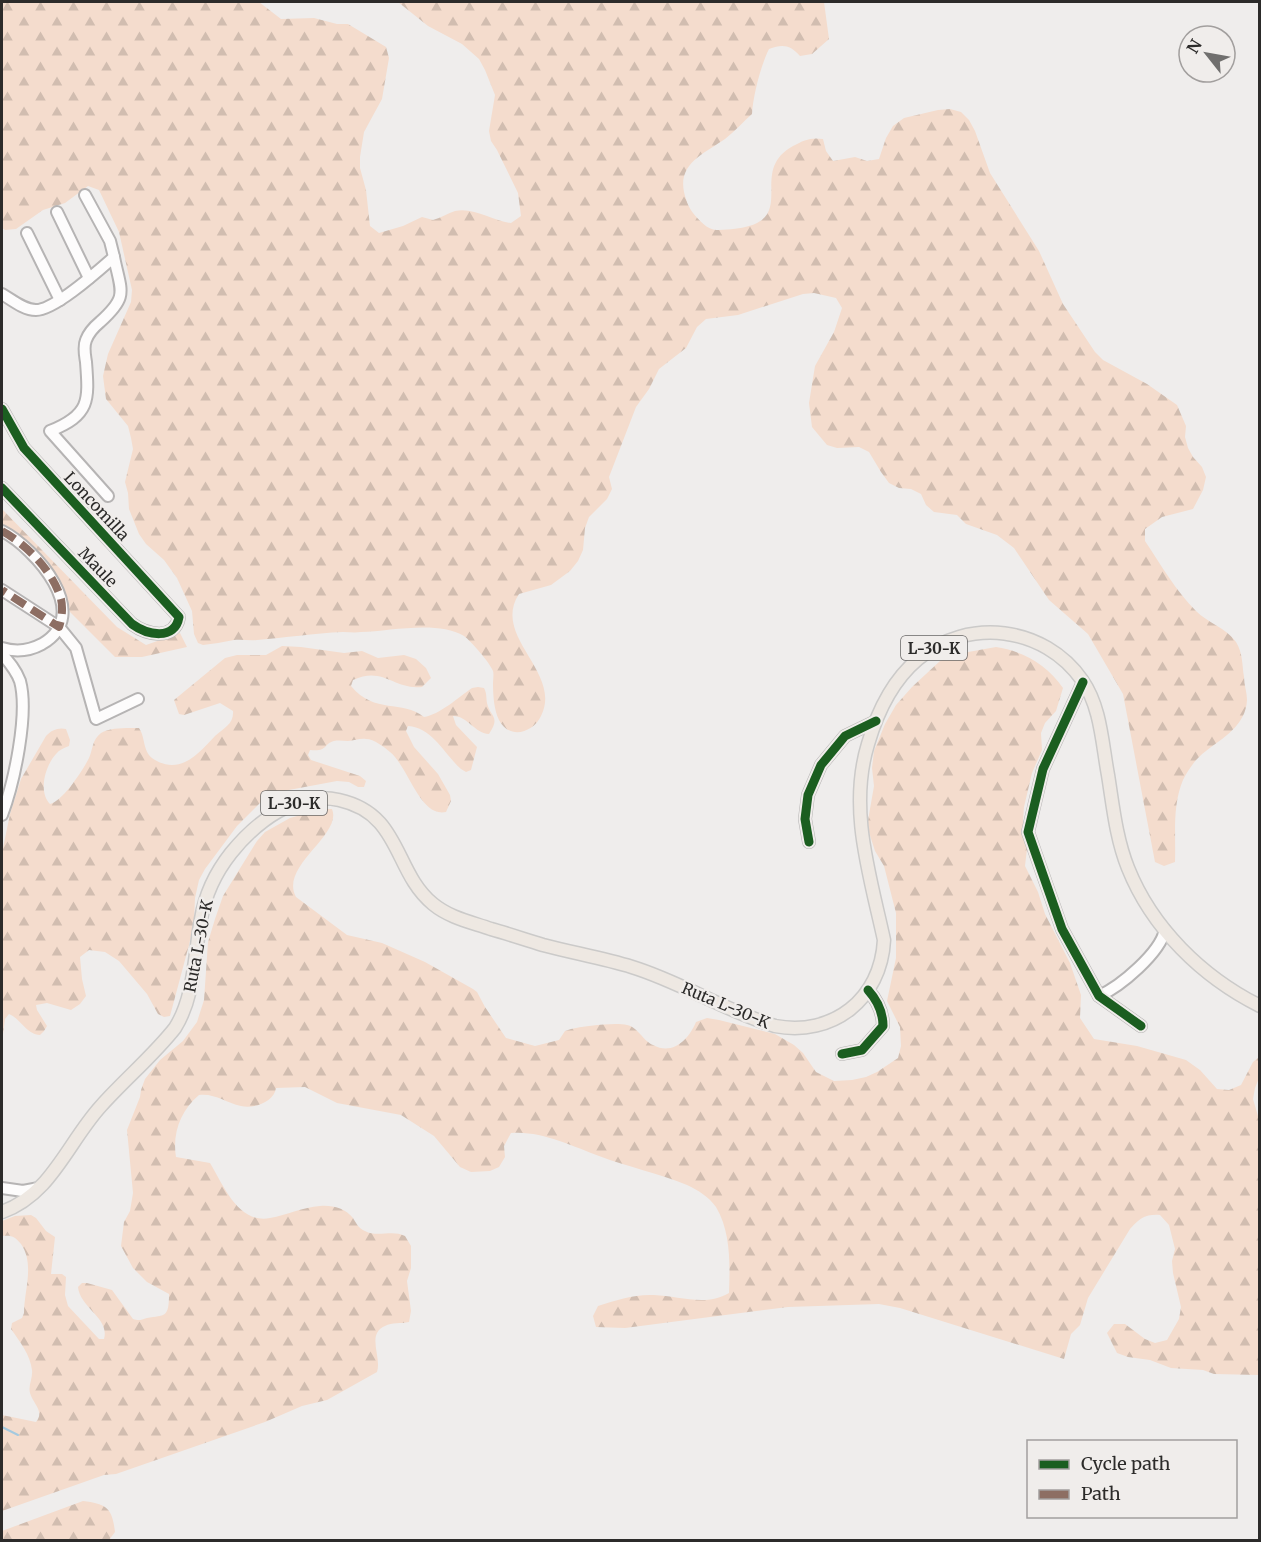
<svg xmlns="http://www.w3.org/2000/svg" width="1261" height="1542" font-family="Merriweather,serif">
<defs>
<pattern id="forest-firs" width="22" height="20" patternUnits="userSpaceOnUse" patternTransform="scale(1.5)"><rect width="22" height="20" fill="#f4dccd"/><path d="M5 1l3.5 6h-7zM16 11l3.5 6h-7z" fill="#d1bdb0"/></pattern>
</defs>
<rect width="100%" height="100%" fill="#efedec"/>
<g fill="url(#forest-firs)">
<path d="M 2,2 L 259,2 L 281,19 L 314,18 L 337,24 L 348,24 L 386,47 L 389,58 L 382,99 L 364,132 L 360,157 L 360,168 L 366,190 L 370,226 L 379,233 L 403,226 L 422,217 L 433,220 C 441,218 448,213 455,211 C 474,207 493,221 511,223 L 521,216 L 518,193 L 497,150 L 491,141 L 489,131 L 495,95 L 485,70 L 479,59 L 462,44 L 428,26 L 398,2 L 824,2 L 829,39 L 812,54 L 800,56 C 790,45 783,44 769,49 C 761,65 753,96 752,114 C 743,122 734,132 725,139 C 705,153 678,163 684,192 C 686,200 688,206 693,213 C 699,220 708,231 718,230 C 811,228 742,174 793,146 C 804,140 811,137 823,139 L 826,151 L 833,161 L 855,157 L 867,161 L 879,159 L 886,138 L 893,126 L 904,118 L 938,110 L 950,109 L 961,112 L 969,120 L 975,131 L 990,173 L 1039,251 L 1063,304 L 1095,352 L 1103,360 L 1147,384 L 1177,405 L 1186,426 L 1185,437 L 1188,448 L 1193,457 L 1202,467 L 1206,477 L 1203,490 L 1193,509 L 1162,517 L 1145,529 L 1145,541 C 1161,565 1176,591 1196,611 C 1208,623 1225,627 1236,642 C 1243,653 1242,665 1244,677 C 1244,685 1247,692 1247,700 C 1246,725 1223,738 1206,751 C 1196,758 1188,770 1183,780 C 1172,806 1176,835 1175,862 L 1164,866 L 1155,862 L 1123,694 L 1088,634 L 1049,600 L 1014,548 L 997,535 L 966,524 L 957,515 L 934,512 L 926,505 L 921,494 L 911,489 L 899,488 L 889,483 L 881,472 L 869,452 L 859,447 L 837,448 L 827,445 L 812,427 L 809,403 L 815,366 L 834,332 L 842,308 L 836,298 L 814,293 L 803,294 L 738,315 L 706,319 L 697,327 L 686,348 L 659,369 L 649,389 L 636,407 L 609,477 L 612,489 L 607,499 L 589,517 L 585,528 L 583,550 L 578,561 L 570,571 L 551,585 L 519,594 C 491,637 563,672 541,716 C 533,733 509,740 499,720 C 494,710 493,695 493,684 C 493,680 494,674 493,671 C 490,663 471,641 464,636 C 438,620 390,631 361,632 C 355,633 349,632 343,632 C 314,633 285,638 257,640 C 249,641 242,639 234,640 C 223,642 213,644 203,645 L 198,643 L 194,634 L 192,611 L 177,578 L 164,560 L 146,544 L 139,534 L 129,509 L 128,493 L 125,482 L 133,449 L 131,438 L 128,426 L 106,399 L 103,376 L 108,354 L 131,302 L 132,290 L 119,232 L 99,190 L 88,186 L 65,203 L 43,210 L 16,229 L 5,230 L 2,228 Z"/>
<path d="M 2,509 L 117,627 L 146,645 L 180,633 L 187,647 L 142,657 L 115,657 L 70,612 L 60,586 L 2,526 Z"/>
<path d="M 282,646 L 301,647 L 344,653 L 362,651 L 378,658 L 404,655 L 416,659 L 426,668 L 431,678 L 422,687 C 393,690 384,666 353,680 L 351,686 C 375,715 402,699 424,717 C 439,715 459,697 472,688 L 478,687 L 484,688 C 487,694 486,697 487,703 C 490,717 501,716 489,734 C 474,733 468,716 453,716 L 456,725 L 477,747 L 471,770 L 466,772 L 461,769 C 444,754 433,728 408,726 L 406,731 L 414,747 L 438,774 L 450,795 L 451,801 L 446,812 C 420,818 408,766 390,752 C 384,747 374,739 366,739 C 360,738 354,741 348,741 C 343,741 339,740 334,741 C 323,744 328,752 310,750 L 308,755 L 311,760 L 360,776 L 366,781 L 364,787 L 358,787 L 349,782 L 337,781 L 278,792 L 263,800 L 237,826 L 205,869 L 199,880 L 195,898 L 194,921 L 189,945 L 170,1016 L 164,1017 L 158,1014 L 147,994 L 119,961 L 105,952 L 89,950 L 80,957 L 82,979 L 86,996 L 80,1004 L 71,1010 L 47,1003 L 36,1005 L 37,1010 L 47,1026 L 44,1031 L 40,1035 C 26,1034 21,1019 9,1014 L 5,1019 L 2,1042 L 2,853 L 10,814 L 21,779 L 46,736 C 51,730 59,727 66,729 L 70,740 L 69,746 C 64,748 59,750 56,754 C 45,766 38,792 50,804 C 63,801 83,770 89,758 C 93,749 92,740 101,733 C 111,727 128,728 139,728 C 146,738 142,753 155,760 C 181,775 199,753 215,736 C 224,728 234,724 233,711 L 220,703 L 184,715 L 179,714 L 174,700 L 225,658 L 237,655 L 266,655 Z"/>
<path d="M 996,647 C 1023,651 1047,665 1063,688 L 1056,711 L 1045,723 L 1041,733 L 1042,750 L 1032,773 L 1024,807 L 1023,820 L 1027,849 L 1025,866 L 1038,892 L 1045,914 L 1070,963 L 1081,995 L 1080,1018 L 1094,1039 L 1137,1046 L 1186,1060 L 1200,1070 L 1217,1089 L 1229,1090 L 1241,1085 L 1253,1062 L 1259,1057 L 1259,1078 L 1255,1088 L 1253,1099 L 1260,1123 L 1259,1375 L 1214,1374 L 1203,1370 L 1171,1368 L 1150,1360 L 1128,1357 L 1117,1353 L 1107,1333 L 1114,1324 L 1125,1324 L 1145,1339 L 1155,1343 L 1167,1340 L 1179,1319 L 1181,1307 L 1173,1273 L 1172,1261 L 1175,1249 L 1169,1225 L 1160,1215 C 1146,1214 1140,1218 1130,1229 L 1088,1298 L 1080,1325 L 1071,1334 L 1064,1359 L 900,1308 L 879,1304 L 788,1307 L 625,1328 L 596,1327 L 593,1316 L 598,1306 C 616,1300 635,1294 654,1295 C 679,1296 706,1307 729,1293 C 730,1265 731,1232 716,1207 C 709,1197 698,1190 687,1185 C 658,1173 628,1167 599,1156 C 573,1146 539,1130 511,1133 L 504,1146 L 505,1157 L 499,1167 L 490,1171 L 471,1172 L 460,1167 L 434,1136 L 401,1115 L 337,1103 L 305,1087 L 276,1088 C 274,1102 254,1109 241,1106 C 226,1103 215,1093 199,1095 C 181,1110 172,1133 176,1157 L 210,1163 C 224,1186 238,1224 270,1218 C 287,1215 303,1207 320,1206 C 332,1205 345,1208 353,1218 C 356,1223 359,1229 365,1231 C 378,1238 392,1229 405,1236 L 411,1246 L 411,1268 L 407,1281 L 411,1311 L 409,1322 C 401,1324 392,1322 385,1326 C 366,1334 382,1357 377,1372 L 327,1400 L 302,1406 L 265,1422 L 116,1474 L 104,1475 L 2,1511 L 2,1415 L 36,1422 C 45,1411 33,1404 30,1393 C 28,1385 33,1378 32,1370 C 30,1354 20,1342 11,1329 L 12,1323 L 22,1318 L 24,1313 C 24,1291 35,1264 21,1244 C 14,1236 12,1235 2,1236 L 2,1221 L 15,1216 L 31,1215 L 36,1218 L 46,1231 L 55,1237 L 51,1274 L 62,1274 L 66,1277 L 65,1295 L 68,1306 L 99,1339 L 104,1339 C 110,1318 80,1308 78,1287 L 82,1283 L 87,1283 L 112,1290 L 133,1319 C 139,1321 141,1320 147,1318 C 165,1315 169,1318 169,1294 L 147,1282 L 133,1268 L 121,1246 L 124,1222 L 130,1211 L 133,1193 L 127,1130 L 140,1097 L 141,1090 L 145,1079 L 160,1060 L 183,1041 L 197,1022 L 204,1000 L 208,942 L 215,919 L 223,896 L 257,841 L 265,832 L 290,818 L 321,809 L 332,809 C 343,835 279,866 296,897 L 347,935 L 382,943 L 425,962 L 473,989 L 477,992 L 485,1007 L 506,1038 L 535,1046 L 559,1040 L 565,1031 L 571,1029 C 583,1026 616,1022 627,1025 C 638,1027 643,1041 653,1045 C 673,1056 689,1039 696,1022 L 707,1018 L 719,1020 L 775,1034 L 794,1045 L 803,1053 L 816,1072 L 834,1081 L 852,1080 L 866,1077 L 877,1072 L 898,1058 L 901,1046 L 900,1027 L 887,1001 L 896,958 L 896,913 L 884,866 L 875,851 L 867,826 L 874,786 L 872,768 L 874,751 L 885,724 L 896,705 L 912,687 L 940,661 L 957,654 Z"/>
<path d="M 83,1501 C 107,1504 112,1508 115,1532 L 109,1540 L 2,1540 L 2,1531 Z"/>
</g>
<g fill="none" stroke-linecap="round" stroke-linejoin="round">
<path stroke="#a4c9df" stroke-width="2" d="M 2,1427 L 18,1435"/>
<g stroke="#b6b4b4" stroke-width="14">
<g id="minor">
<path d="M 57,212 L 89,278"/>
<path d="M 27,233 L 60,300"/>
<path d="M 2,294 C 12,300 24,310 36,310 C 55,310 99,270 114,257 L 110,241 L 85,195"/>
<path d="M 2,409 L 24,448 L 179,617 C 175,641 147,635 132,624 L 2,488"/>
<path d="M 108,496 L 50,431 C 90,415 89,401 86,362 C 85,355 83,347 86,340 C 89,332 94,327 100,322 C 129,296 121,292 114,257"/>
<path d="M 2,531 C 35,548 94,614 42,644 C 29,651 15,652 2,648"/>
<path d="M 2,590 L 59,627 L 76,648 L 96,719 L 138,699"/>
<path d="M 2,654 C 9,662 16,670 20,681 C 29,714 14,783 2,815"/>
<path d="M 1083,682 L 1043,769 L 1028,832 L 1062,929 L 1099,996 L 1141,1026"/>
<path d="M 809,842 L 805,819 L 808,795 L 821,765 L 845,736 L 876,721"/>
<path d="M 1099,996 C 1121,986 1160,953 1165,930"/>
<path d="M 842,1054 L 862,1050 L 883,1026 C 883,1013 877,1000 868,990"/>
<path d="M 2,1188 L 23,1191 L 39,1188"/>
</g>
</g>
<g stroke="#cbcac9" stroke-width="15">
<path id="major" d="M 2,1212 C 51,1195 68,1142 101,1106 C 125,1079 153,1056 175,1028 C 195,996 194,956 201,919 C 205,895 216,872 231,853 C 257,821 296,791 339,800 C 402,814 393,871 433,904 C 450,918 471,922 491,929 C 509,934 526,940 543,945 C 573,953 603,958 632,967 C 681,982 725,1011 775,1026 C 833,1037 881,999 884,940 C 870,875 848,809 868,744 C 877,713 893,680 918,659 C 968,617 1044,626 1082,680 C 1101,707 1102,743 1108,775 C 1113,806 1116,838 1128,868 C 1152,928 1202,977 1260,1006"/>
</g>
<use href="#minor" stroke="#fdfcfc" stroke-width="10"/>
<use href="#major" stroke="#eee8e2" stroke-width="12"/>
<path stroke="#8d6e63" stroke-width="8" stroke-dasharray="15 8" stroke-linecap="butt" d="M 2,531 C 26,544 53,571 61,599 C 63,608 62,618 59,627 L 2,590"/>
<g stroke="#f0edeb" stroke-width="13">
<g id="cycleway">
<path d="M 2,409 L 24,448 L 179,617 C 175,641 147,635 132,624 L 2,488"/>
<path d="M 1083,682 L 1043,769 L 1028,832 L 1062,929 L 1099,996 L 1141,1026"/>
<path d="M 809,842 L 805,819 L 808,795 L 821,765 L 845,736 L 876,721"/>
<path d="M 842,1054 L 862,1050 L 883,1026 C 883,1013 877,1000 868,990"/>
</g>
</g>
<use href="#cycleway" stroke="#1b5e20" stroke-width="9"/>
</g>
<g text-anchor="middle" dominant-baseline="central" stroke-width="5" stroke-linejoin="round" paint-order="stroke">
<g fill="#f0edeb" stroke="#676564" stroke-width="1.5">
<rect x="901" y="636" width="66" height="24" rx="4.5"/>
<rect x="261" y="791" width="66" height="24" rx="4.5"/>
</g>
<g font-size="15" font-weight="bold" fill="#2c2b2a">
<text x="934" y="648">L-30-K</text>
<text x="294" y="803">L-30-K</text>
</g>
<g font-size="16" fill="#2c2b2a" stroke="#f0edeb">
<text transform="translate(97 506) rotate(47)">Loncomilla</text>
<text transform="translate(98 567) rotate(46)">Maule</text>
<text transform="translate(198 946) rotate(-79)">Ruta L-30-K</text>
<text transform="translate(726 1005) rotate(23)">Ruta L-30-K</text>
</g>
</g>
<rect width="1261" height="1542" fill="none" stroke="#2c2b2a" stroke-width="6"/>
<rect x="1027" y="1440" width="210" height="78" fill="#f0edeb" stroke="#a29f9e" stroke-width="1.5"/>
<rect x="1039" y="1460" width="30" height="9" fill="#1b5e20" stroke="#a29f9e" stroke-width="1.5"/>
<text x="1081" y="1470" font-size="18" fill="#2c2b2a">Cycle path</text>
<rect x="1039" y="1490" width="30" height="9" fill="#8d6e63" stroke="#a29f9e" stroke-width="1.5"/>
<text x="1081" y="1500" font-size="18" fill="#2c2b2a">Path</text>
<g transform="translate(1207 54) rotate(301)"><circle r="28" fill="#f0edeb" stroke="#a29f9e" stroke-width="1.5"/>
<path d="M0-4.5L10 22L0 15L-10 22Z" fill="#706f6e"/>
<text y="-9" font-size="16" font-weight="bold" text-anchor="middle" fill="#2c2b2a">N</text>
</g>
</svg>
